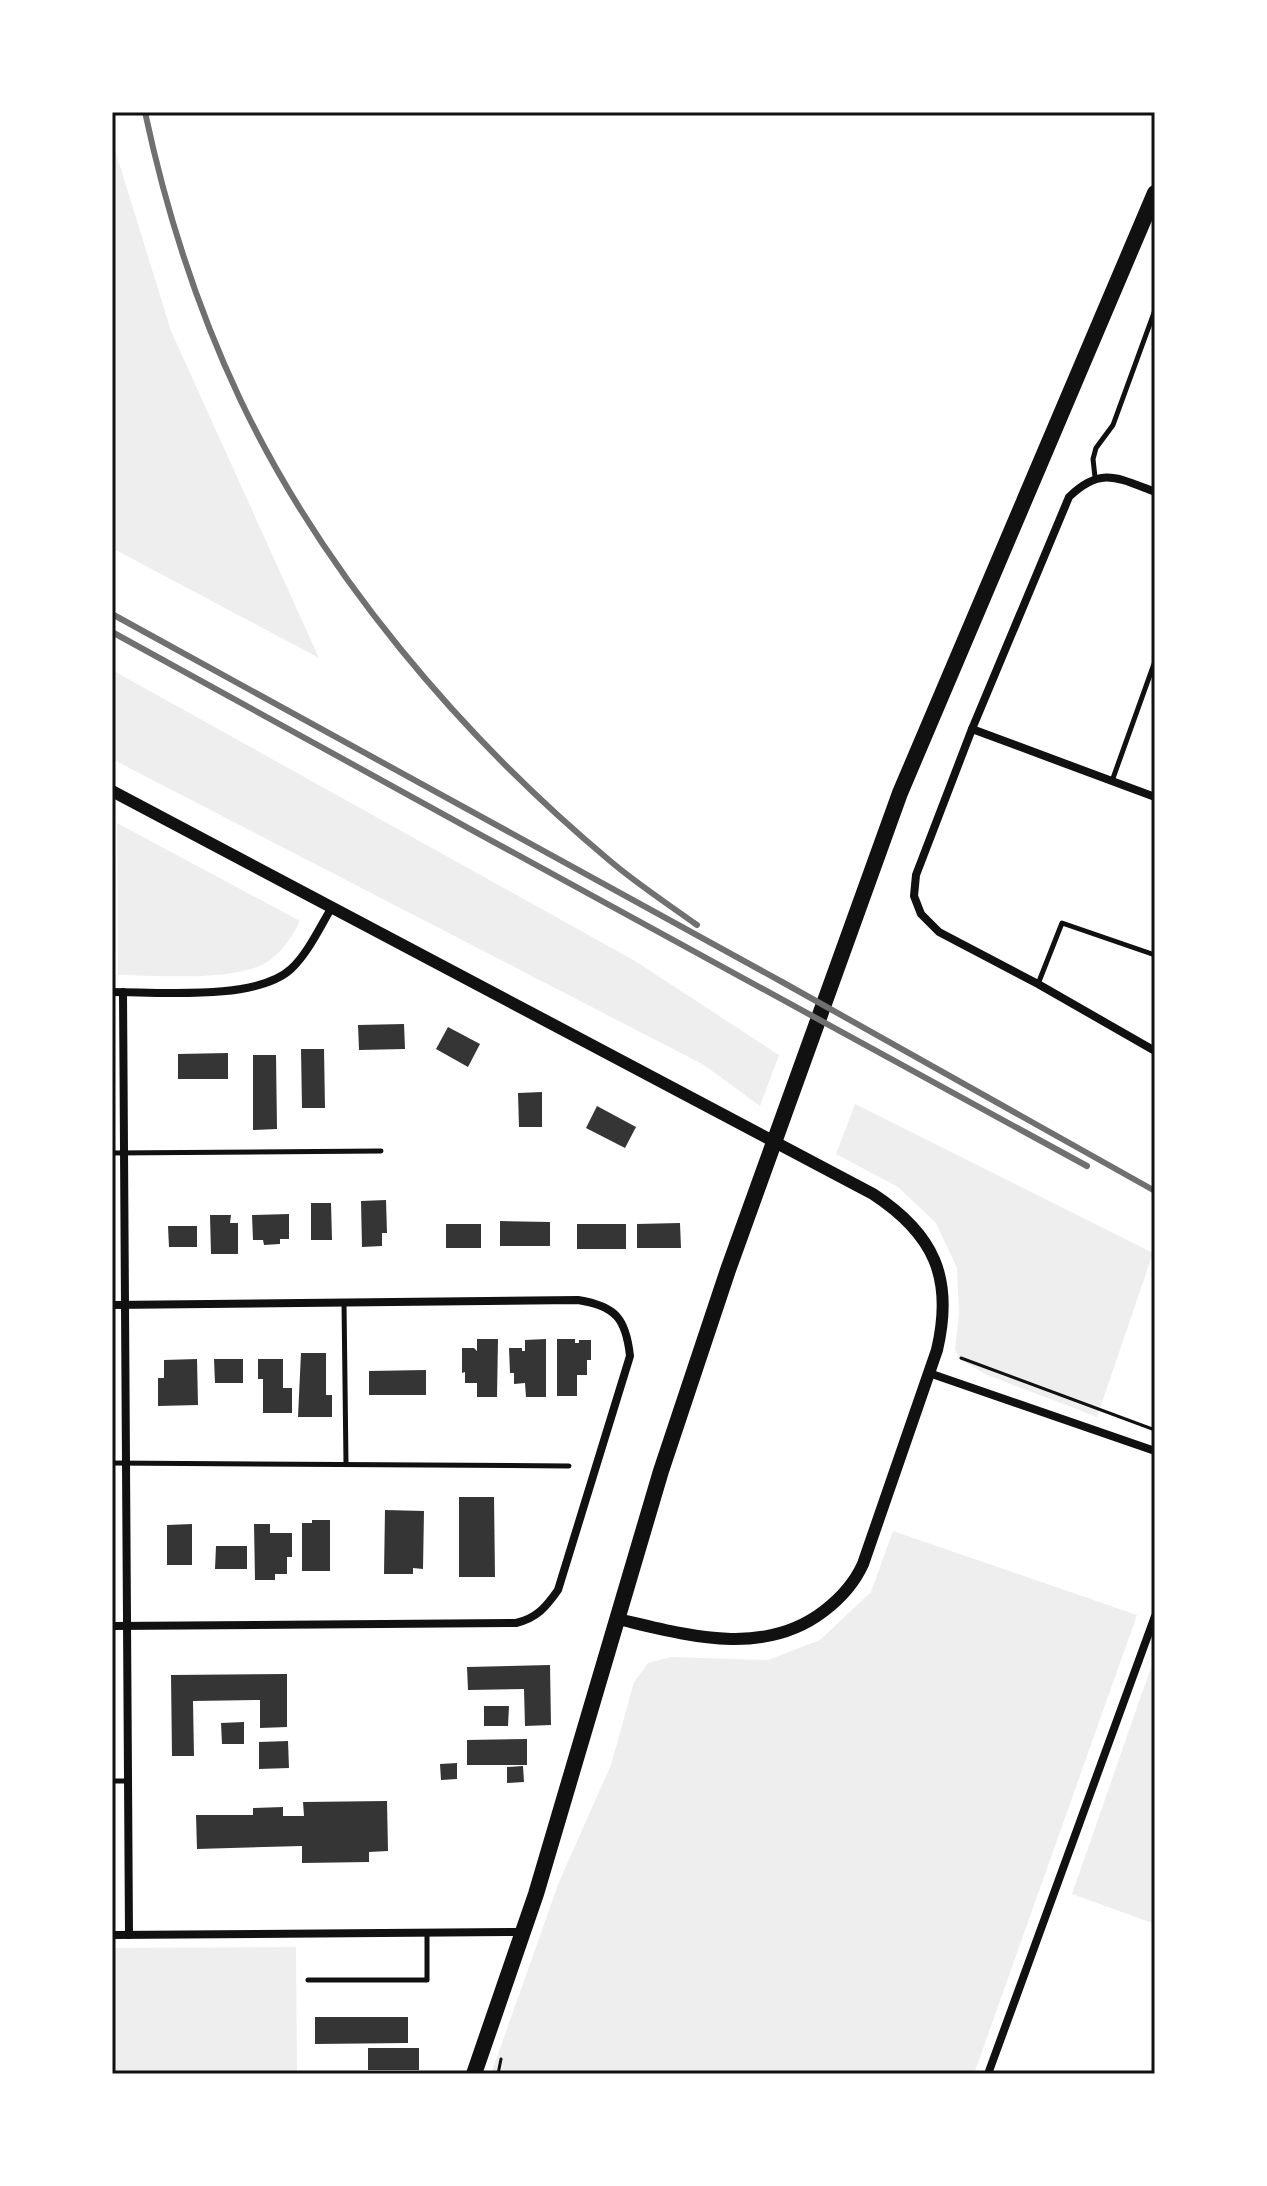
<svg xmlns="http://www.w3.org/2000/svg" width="1267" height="2186" font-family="Merriweather,serif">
<rect width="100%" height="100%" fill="#fff"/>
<g fill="#eee">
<path d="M 112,140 L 171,331 L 319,658 L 112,548 Z"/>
<path d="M 112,670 L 635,961 L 779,1055 L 760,1106 L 704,1065 L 112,759 Z"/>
<path d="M 117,823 L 300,921 C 292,936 285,949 270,960 C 239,983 158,975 118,975 Z"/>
<path d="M 855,1104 L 1153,1253 L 1097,1417 L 987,1375 L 959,1359 L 955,1349 L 959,1314 L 957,1268 L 936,1223 L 898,1187 L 836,1154 Z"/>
<path d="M 893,1531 L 1137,1615 L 974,2074 L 491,2074 L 559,1882 L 611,1765 L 634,1682 L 648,1663 L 671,1657 L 768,1660 L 820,1640 L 871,1592 Z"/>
<path d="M 1155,1656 L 1155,1924 L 1072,1894 Z"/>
<path d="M 296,1947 L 297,2074 L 112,2074 L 112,1948 Z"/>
</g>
<g fill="#353535">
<path d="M 404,1024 L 405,1049 L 359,1050 L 358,1025 Z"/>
<path d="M 448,1027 L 480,1044 L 468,1067 L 436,1049 Z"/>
<path d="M 301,1049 L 324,1049 L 325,1108 L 302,1108 Z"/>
<path d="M 228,1053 L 228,1079 L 178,1079 L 178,1054 Z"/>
<path d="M 253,1055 L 276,1055 L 277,1129 L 253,1130 Z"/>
<path d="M 542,1092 L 542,1127 L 519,1127 L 518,1093 Z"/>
<path d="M 597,1106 L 636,1127 L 625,1148 L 586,1128 Z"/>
<path d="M 386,1200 L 387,1233 L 382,1233 L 382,1246 L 362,1247 L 361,1201 Z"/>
<path d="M 311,1203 L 331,1203 L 332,1240 L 311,1240 Z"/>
<path d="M 289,1214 L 289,1239 L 280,1239 L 280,1244 L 264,1245 L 263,1240 L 253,1240 L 252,1215 Z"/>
<path d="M 210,1215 L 231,1215 L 230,1223 L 238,1223 L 238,1254 L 211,1254 Z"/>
<path d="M 500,1221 L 550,1222 L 550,1246 L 500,1246 Z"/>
<path d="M 680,1223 L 681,1248 L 637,1248 L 637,1224 Z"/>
<rect x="446" y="1224" width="35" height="24"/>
<rect x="577" y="1224" width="49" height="25"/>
<path d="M 168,1226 L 197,1226 L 197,1247 L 169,1247 Z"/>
<path d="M 477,1339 L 498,1339 L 497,1397 L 477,1397 L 477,1383 L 465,1383 L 465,1372 L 462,1373 L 462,1348 L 474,1348 L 477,1351 Z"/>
<path d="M 546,1339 L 546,1397 L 526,1397 L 525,1383 L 514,1384 L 514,1373 L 510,1373 L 509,1348 L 522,1348 L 522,1351 L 525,1351 L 525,1340 Z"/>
<path d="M 557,1339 L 575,1339 L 575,1343 L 579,1343 L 579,1340 L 591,1340 L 591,1360 L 587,1360 L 587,1375 L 577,1375 L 577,1396 L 557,1396 Z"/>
<path d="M 301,1353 L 326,1353 L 326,1395 L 332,1395 L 332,1417 L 298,1417 Z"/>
<path d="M 197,1359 L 198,1405 L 158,1406 L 158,1378 L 164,1378 L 164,1360 Z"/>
<path d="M 214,1359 L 243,1359 L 243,1383 L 215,1383 Z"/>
<path d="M 258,1359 L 283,1359 L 283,1388 L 292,1388 L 292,1413 L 263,1413 L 263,1379 L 258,1379 Z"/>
<path d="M 426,1370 L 426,1395 L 369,1395 L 369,1371 Z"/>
<path d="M 459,1497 L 494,1497 L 495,1577 L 459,1577 Z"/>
<path d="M 385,1510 L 424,1511 L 423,1569 L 413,1568 L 413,1574 L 384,1574 Z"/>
<path d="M 312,1520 L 330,1520 L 330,1571 L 302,1571 L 302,1523 L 312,1523 Z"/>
<path d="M 192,1524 L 192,1565 L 167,1565 L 167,1525 Z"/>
<path d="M 254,1524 L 270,1524 L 270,1533 L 292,1533 L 292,1557 L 287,1557 L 287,1574 L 275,1574 L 275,1580 L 255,1580 Z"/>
<path d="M 216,1546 L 247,1546 L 247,1569 L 215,1569 Z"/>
<path d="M 550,1665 L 551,1725 L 525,1726 L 524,1689 L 468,1690 L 467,1667 Z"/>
<path d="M 287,1674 L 287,1727 L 260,1728 L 260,1700 L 193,1701 L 194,1756 L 172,1756 L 171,1675 Z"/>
<path d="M 484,1706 L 509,1706 L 508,1726 L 484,1726 Z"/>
<path d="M 244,1722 L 244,1744 L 222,1744 L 221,1723 Z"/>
<path d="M 527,1739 L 527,1765 L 467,1765 L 467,1740 Z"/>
<path d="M 288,1741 L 289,1768 L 259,1769 L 259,1742 Z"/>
<path d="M 457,1763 L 457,1779 L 441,1780 L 440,1764 Z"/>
<path d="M 523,1766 L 524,1782 L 507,1783 L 507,1767 Z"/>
<path d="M 387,1801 L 388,1851 L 369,1852 L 369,1862 L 302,1863 L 302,1846 L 197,1849 L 196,1815 L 253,1815 L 253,1808 L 283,1807 L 283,1816 L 304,1816 L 303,1802 Z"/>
<path d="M 315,2017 L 408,2017 L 408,2043 L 315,2044 Z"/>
<rect x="368" y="2048" width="51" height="22"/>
</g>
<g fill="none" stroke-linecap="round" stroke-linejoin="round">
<g stroke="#111" stroke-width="3">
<path d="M 961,1358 L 1155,1430"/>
<path d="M 498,2074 L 501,2059"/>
</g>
<g stroke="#111" stroke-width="5">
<path d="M 1095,477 L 1093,459 L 1096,448 L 1113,425 L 1155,310"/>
<path d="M 1112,781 L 1155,661"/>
<path d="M 1038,984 L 1062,923 L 1155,955"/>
<path d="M 112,1153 L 381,1151"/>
<path d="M 344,1302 L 346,1464"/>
<path d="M 112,1463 L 569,1466"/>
<path d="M 112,1781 L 128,1781"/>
<path d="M 308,1980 L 427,1980 L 427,1933"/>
</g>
<g stroke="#111" stroke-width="8">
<path d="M 1155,492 C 1118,478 1101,466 1069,497 L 972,729 L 916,875 L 914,896 L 921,914 L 939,932 L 1038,984 L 1155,1051"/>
<path d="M 972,729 L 1155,797"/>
<path d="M 112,992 C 159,992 256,1001 291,969 C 308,953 320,927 332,907"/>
<path d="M 123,992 L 129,1935"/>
<path d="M 112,1305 L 578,1300 C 616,1306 626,1319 630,1356 L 558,1590 C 546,1607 537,1618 516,1623 L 112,1626"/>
<path d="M 929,1373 L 1155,1451"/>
<path d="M 112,1935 L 523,1932"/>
<path d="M 988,2074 L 1155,1616"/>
</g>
<path stroke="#111" stroke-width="12" d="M 112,791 L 873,1194 C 934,1234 954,1278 937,1350 L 863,1564 C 854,1584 841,1598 824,1611 C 763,1658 686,1635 618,1619"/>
<path stroke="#111" stroke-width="16" d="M 474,2074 L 536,1894 L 661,1471 L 728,1270 L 900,793 L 1155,193"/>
<g stroke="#707070" stroke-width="6">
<path d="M 145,112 C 166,211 197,308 240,399 C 323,574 462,737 609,860 C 637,884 668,904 697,925"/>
<path d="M 112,614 L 784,983 L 1155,1191"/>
<path d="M 112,632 C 436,812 762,987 1087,1166"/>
</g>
</g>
<rect width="1267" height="2186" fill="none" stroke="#ffffff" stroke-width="228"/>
<rect x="114" y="114" width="1039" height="1958" fill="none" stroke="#111" stroke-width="3"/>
</svg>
